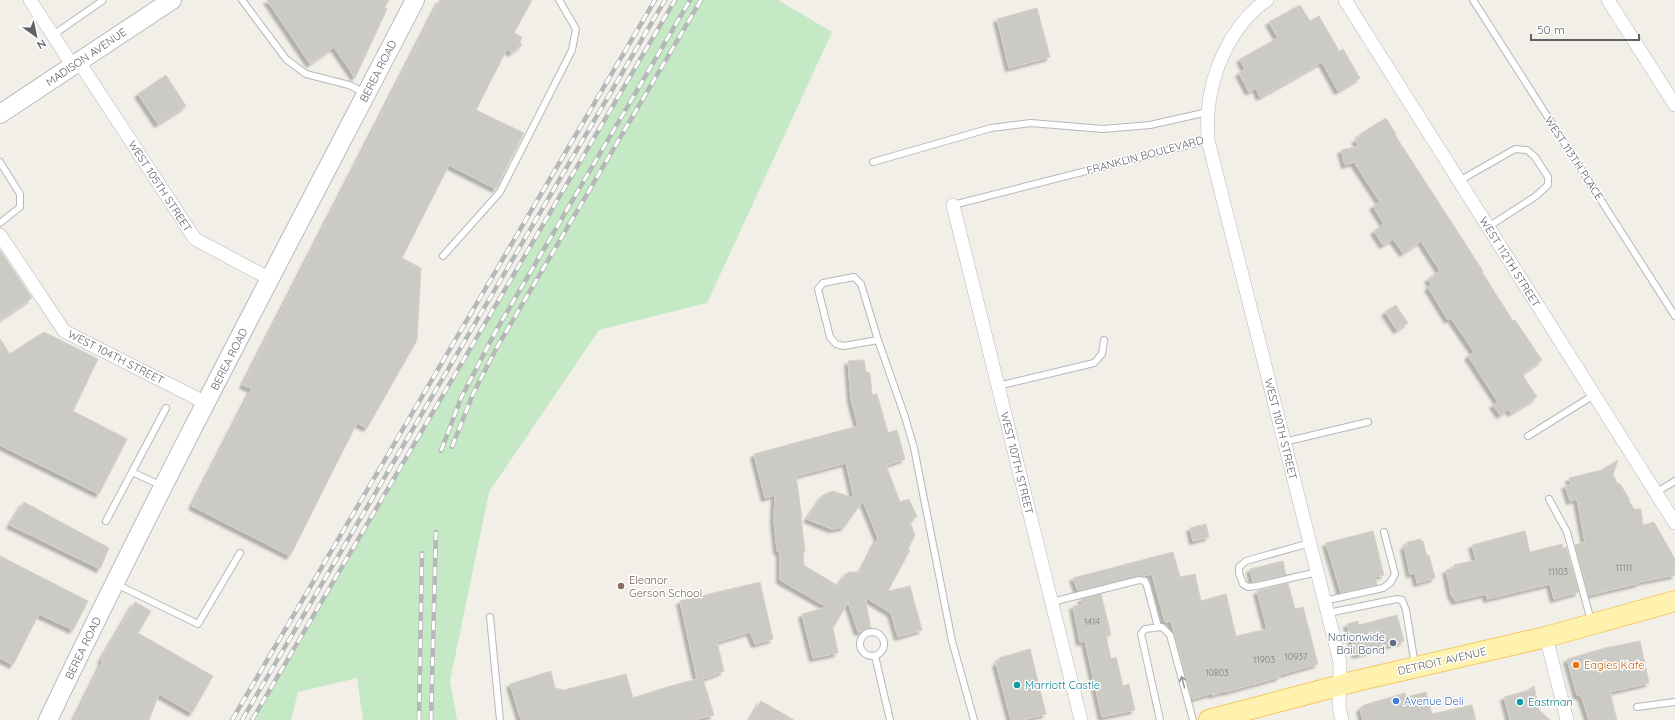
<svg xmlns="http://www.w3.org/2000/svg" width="1675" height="720" font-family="Quicksand,sans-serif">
<defs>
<filter id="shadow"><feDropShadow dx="-3.5" dy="3.5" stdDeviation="1" flood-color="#0004"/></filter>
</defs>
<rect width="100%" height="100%" fill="#f1efe8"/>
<path fill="#c5e8c5" d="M 675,0 L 778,0 L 832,32 L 707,303 L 599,330 L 489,492 L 450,681 L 457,720 L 363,720 L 357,678 L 298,692 L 291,720 L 253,720 Z"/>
<g fill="#cccac5" stroke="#d6d1c6" fill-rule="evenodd" filter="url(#shadow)">
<path d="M 267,0 L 389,0 L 385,7 L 387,9 L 355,78 L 334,47 L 310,64 Z"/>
<path d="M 440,0 L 532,0 L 514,33 L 522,37 L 520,42 L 522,45 L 511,53 L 507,49 L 476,110 L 524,133 L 496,189 L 449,165 L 402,258 L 421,268 L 417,340 L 367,428 L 357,423 L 290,556 L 192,506 L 252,389 L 243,385 Z"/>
<path d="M 1300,5 L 1310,21 L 1319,16 L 1339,51 L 1343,49 L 1360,78 L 1338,91 L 1322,62 L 1260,97 L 1256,88 L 1249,92 L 1239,73 L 1245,69 L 1240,59 L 1278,38 L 1269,22 Z"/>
<path d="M 1037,8 L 1050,57 L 1009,68 L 997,19 Z"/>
<path d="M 166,75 L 186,106 L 158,124 L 138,94 Z"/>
<path d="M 1386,118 L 1396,134 L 1395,135 L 1483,271 L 1482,272 L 1499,299 L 1513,321 L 1515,320 L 1542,360 L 1522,374 L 1537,397 L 1511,413 L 1509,409 L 1500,415 L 1493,405 L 1498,402 L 1468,356 L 1474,352 L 1451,318 L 1448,320 L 1428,287 L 1432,285 L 1428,279 L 1440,271 L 1421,241 L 1403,253 L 1393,239 L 1383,245 L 1374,231 L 1384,224 L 1373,206 L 1380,202 L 1354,162 L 1345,165 L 1341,150 L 1359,146 L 1355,140 L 1360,137 L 1359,135 Z"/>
<path d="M 0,250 L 32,298 L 0,320 Z"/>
<path d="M 1396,305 L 1408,323 L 1397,330 L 1385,312 Z"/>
<path d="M 44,332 L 98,359 L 73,411 L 127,439 L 99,494 L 0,445 L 0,339 L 10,354 Z"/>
<path d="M 864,360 L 866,372 L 870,373 L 872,395 L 877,394 L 888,433 L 897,430 L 905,459 L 886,465 L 900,502 L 909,499 L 917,517 L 909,519 L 915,535 L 908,549 L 910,550 L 888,591 L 910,586 L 922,630 L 898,637 L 891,613 L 865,597 L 871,629 L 858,632 L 848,602 L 833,628 L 838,653 L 813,658 L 802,614 L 827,607 L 780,580 L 780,554 L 777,550 L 774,521 L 775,495 L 765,498 L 754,454 L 858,426 L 851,399 L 848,361 ZM 846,463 L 854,498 L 833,491 L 823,495 L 807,519 L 832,529 L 844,527 L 863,501 L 878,538 L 861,572 L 849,572 L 846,574 L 838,586 L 804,565 L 803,553 L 805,552 L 801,517 L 802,518 L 796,476 Z"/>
<path d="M 1618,460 L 1613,474 L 1617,483 L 1620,484 L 1629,498 L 1629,501 L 1634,509 L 1641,509 L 1643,525 L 1654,522 L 1675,559 L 1675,575 L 1639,582 L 1640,583 L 1589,595 L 1575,545 L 1585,542 L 1577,499 L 1570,501 L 1565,485 L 1571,485 L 1569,478 L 1602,470 Z"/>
<path d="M 24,502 L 109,548 L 100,569 L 10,525 Z"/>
<path d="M 1206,524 L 1209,537 L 1193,541 L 1190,528 Z"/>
<path d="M 1373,531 L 1384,575 L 1375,577 L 1377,585 L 1341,593 L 1326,543 Z"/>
<path d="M 1525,531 L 1530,552 L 1562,544 L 1563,548 L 1566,547 L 1579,592 L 1554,599 L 1550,584 L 1487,599 L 1486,594 L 1455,601 L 1454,597 L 1452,597 L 1446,570 L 1455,568 L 1454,565 L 1476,560 L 1472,545 Z"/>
<path d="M 1421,539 L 1422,542 L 1423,541 L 1427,556 L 1429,555 L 1435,578 L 1417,583 L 1415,573 L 1410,574 L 1404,546 L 1408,545 L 1407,542 Z"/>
<path d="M 1173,552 L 1180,577 L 1195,574 L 1201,601 L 1226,594 L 1236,636 L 1267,629 L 1257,591 L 1288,583 L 1295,609 L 1303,607 L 1318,664 L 1279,675 L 1280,677 L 1225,692 L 1225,691 L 1212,695 L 1212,693 L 1192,699 L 1171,621 L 1165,622 L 1152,574 L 1078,591 L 1073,578 Z"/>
<path d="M 0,556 L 88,601 L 73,630 L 39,614 L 13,665 L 0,658 Z"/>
<path d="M 1283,561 L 1286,575 L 1253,582 L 1250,569 Z"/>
<path d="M 760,582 L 773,639 L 755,644 L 750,632 L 717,642 L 724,671 L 703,679 L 714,715 L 693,720 L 521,720 L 510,684 L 551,671 L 555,688 L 564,690 L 626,674 L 633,698 L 667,687 L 697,679 L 680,601 Z"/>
<path d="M 1101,594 L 1111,635 L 1106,636 L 1111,659 L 1116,657 L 1123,686 L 1129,684 L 1135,710 L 1102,717 L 1085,641 L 1080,642 L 1073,606 L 1083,604 L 1081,599 Z"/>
<path d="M 135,602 L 151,611 L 138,633 L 213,676 L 192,713 L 159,694 L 149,720 L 74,720 L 103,661 L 101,660 Z"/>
<path d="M 1397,615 L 1404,641 L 1356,655 L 1347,624 L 1358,621 L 1359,625 Z"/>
<path d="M 1640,641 L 1649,683 L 1610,692 L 1617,720 L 1589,720 L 1581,696 L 1577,695 L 1567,659 L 1605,648 Z"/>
<path d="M 1030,649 L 1046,714 L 1022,720 L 1011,720 L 996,663 L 1000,661 L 999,658 Z"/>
<path d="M 1534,686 L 1539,710 L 1550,720 L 1510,720 L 1504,697 L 1526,691 Z"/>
<path d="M 1426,692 L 1432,714 L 1472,705 L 1476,720 L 1363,720 L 1360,709 L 1364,705 L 1405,693 L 1406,697 Z"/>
<path d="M 761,701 L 794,720 L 750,720 Z"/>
</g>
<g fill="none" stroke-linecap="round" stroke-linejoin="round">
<g stroke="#b5b8bc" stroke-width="8">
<g id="lane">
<path d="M 242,0 L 286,59 L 306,74 L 349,85 L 365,93"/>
<path d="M 1473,0 L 1675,316"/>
<path d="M 53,35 L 102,1"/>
<path d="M 873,162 L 991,128 L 1031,123 L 1103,129 L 1150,125 L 1208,112"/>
<path d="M 1459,181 L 1515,149 L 1527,150 L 1535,157 L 1548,177 L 1548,185 L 1536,196 L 1488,227"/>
<path d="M 953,205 L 1208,140"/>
<path d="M 0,223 L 20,207 L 20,194 L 0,162"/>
<path d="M 443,256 L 500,192 L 572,50 L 576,29 L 559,0"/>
<path d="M 878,340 L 844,346 L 836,344 L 830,337 L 818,289 L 823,283 L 854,277 L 861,284 L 878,340 L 905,417 L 914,448 L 952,641 L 974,720"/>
<path d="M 998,386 L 1094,363 L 1102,354 L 1104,340"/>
<path d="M 1528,436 L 1594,395"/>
<path d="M 1284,442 L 1368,422"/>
<path d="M 162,486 L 132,472 L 166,408"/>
<path d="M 1655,493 L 1675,481"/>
<path d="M 1549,499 L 1567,532 L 1591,621"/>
<path d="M 106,521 L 132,472"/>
<path d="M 1310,543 L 1246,561 L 1239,567 L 1239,573 L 1243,584 L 1248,587 L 1257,586 L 1317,572"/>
<path d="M 116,584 L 198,624 L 240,553"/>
<path d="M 1324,601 L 1383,588 L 1390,583 L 1395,574 L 1384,532"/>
<path d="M 1052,602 L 1139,580 L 1145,581 L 1147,586 L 1158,627"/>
<path d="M 1328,613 L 1397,599 L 1402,600 L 1406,610 L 1415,665"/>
<path d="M 490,617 L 500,720"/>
<circle cx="872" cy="644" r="12"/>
<path d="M 875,656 L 890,720"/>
<path d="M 1637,707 L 1675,702"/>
<path d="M 1160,720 L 1141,634 L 1145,629 L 1162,627 L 1170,635 L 1193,720"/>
</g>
</g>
<g stroke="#b5b8bc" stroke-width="14">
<g id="street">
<path d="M 30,0 L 73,66"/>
<path d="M 1267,0 C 1232,24 1211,71 1208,112 C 1207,121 1208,131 1208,140 L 1340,662 L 1339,707 L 1342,720"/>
<path d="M 1345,0 L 1675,523"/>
<path d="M 1608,0 L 1675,105"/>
<path d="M 79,62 L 195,239 L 270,279"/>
<path d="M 953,205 L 1081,720"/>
<path d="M 0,235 L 64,331 L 206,403"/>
<path d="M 1546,637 L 1567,720"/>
</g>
</g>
<g stroke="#b6babf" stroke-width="20">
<g id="secondary">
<path d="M 0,114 L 172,0"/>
<path d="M 48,720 C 164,477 291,239 415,0"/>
</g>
</g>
<g stroke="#f2c960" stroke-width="22">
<path id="primary" d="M 1209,720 L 1356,681 L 1546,637 L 1675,601"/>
</g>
<use href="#lane" stroke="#fff" stroke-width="6"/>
<use href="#street" stroke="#fff" stroke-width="13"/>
<use href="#secondary" stroke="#fff" stroke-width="18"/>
<use href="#primary" stroke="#fff2af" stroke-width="20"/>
<g stroke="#b6b7b8" stroke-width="4.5">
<g id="rail">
<path d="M 452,447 L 473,394 L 496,349 L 701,0"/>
<path d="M 441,451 L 461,398 L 497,329 L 690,0"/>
<path d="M 232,720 L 655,0"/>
<path d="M 242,720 L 665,0"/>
<path d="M 252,720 L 675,0"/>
<path d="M 419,720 L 422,553"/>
<path d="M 431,720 L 436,532"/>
</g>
</g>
<use href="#rail" stroke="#fff" stroke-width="3" stroke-dasharray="9" stroke-linecap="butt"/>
</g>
<defs><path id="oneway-shaft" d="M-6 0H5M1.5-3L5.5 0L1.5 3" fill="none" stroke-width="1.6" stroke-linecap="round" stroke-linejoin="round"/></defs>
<use stroke="#979a9d" href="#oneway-shaft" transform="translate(1183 682) rotate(-105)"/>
<circle fill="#8d6e63" stroke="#fff" stroke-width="1.5" cx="621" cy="586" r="4"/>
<circle fill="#5c6f8a" stroke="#fff" stroke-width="1.5" cx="1393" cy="643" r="4"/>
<circle fill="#e8710a" stroke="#fff" stroke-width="1.5" cx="1576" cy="665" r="4"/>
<g fill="#0f9aa8" stroke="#fff" stroke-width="1.5">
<circle cx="1017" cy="685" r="4"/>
<circle cx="1520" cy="702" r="4"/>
</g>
<circle fill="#3f7fe0" stroke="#fff" stroke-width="1.5" cx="1396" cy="701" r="4"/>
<g text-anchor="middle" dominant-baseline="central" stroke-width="3" stroke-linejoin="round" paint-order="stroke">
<g font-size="9" fill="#7a7d7f">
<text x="1624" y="567">11111</text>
<text x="1558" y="571">11103</text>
<text x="1092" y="621">1414</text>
<text x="1296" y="656">10937</text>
<text x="1264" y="659">11903</text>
<text x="1217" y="672">10803</text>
</g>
<g font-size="11" fill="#5f6368" stroke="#fff">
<text transform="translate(86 57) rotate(-34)">MADISON AVENUE</text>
<text transform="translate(378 71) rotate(-63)">BEREA ROAD</text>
<text transform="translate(1145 155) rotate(-15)">FRANKLIN BOULEVARD</text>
<text transform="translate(1574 158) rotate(57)">WEST 113TH PLACE</text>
<text transform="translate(160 186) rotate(57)">WEST 105TH STREET</text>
<text transform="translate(1510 262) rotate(58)">WEST 112TH STREET</text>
<text transform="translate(116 357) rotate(27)">WEST 104TH STREET</text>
<text transform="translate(229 359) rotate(-63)">BEREA ROAD</text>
<text transform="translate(1281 429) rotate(76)">WEST 110TH STREET</text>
<text transform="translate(1017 463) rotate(76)">WEST 107TH STREET</text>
<text transform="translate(83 648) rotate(-64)">BEREA ROAD</text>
<text transform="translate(1442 661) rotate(-13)">DETROIT AVENUE</text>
</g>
<g font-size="11" fill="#785e54" stroke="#fff" text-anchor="start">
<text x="629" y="580">Eleanor<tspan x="629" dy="13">Gerson School</tspan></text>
</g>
<g font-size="11" fill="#4e5e75" stroke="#fff" text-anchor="end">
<text x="1385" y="637">Nationwide<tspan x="1385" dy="13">Bail Bond</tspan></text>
</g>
<g font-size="11" fill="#c56008" stroke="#fff" text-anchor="start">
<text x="1584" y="665">Eagles Kafe</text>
</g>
<g font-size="11" fill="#0d838f" stroke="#fff" text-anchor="start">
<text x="1025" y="685">Marriott Castle</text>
<text x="1528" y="702">Eastman</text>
</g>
<g font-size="11" fill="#366cbe" stroke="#fff" text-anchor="start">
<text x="1404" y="701">Avenue Deli</text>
</g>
</g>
<g transform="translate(36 36) rotate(147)" stroke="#ffffff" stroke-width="3" paint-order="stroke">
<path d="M0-3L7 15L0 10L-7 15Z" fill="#5f6368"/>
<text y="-6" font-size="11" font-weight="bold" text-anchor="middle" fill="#5f6368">N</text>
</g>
<path d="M1531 34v6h108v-6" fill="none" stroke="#5f6368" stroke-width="2"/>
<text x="1537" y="34" font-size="12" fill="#5f6368" stroke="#ffffff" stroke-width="3" paint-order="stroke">50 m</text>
</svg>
